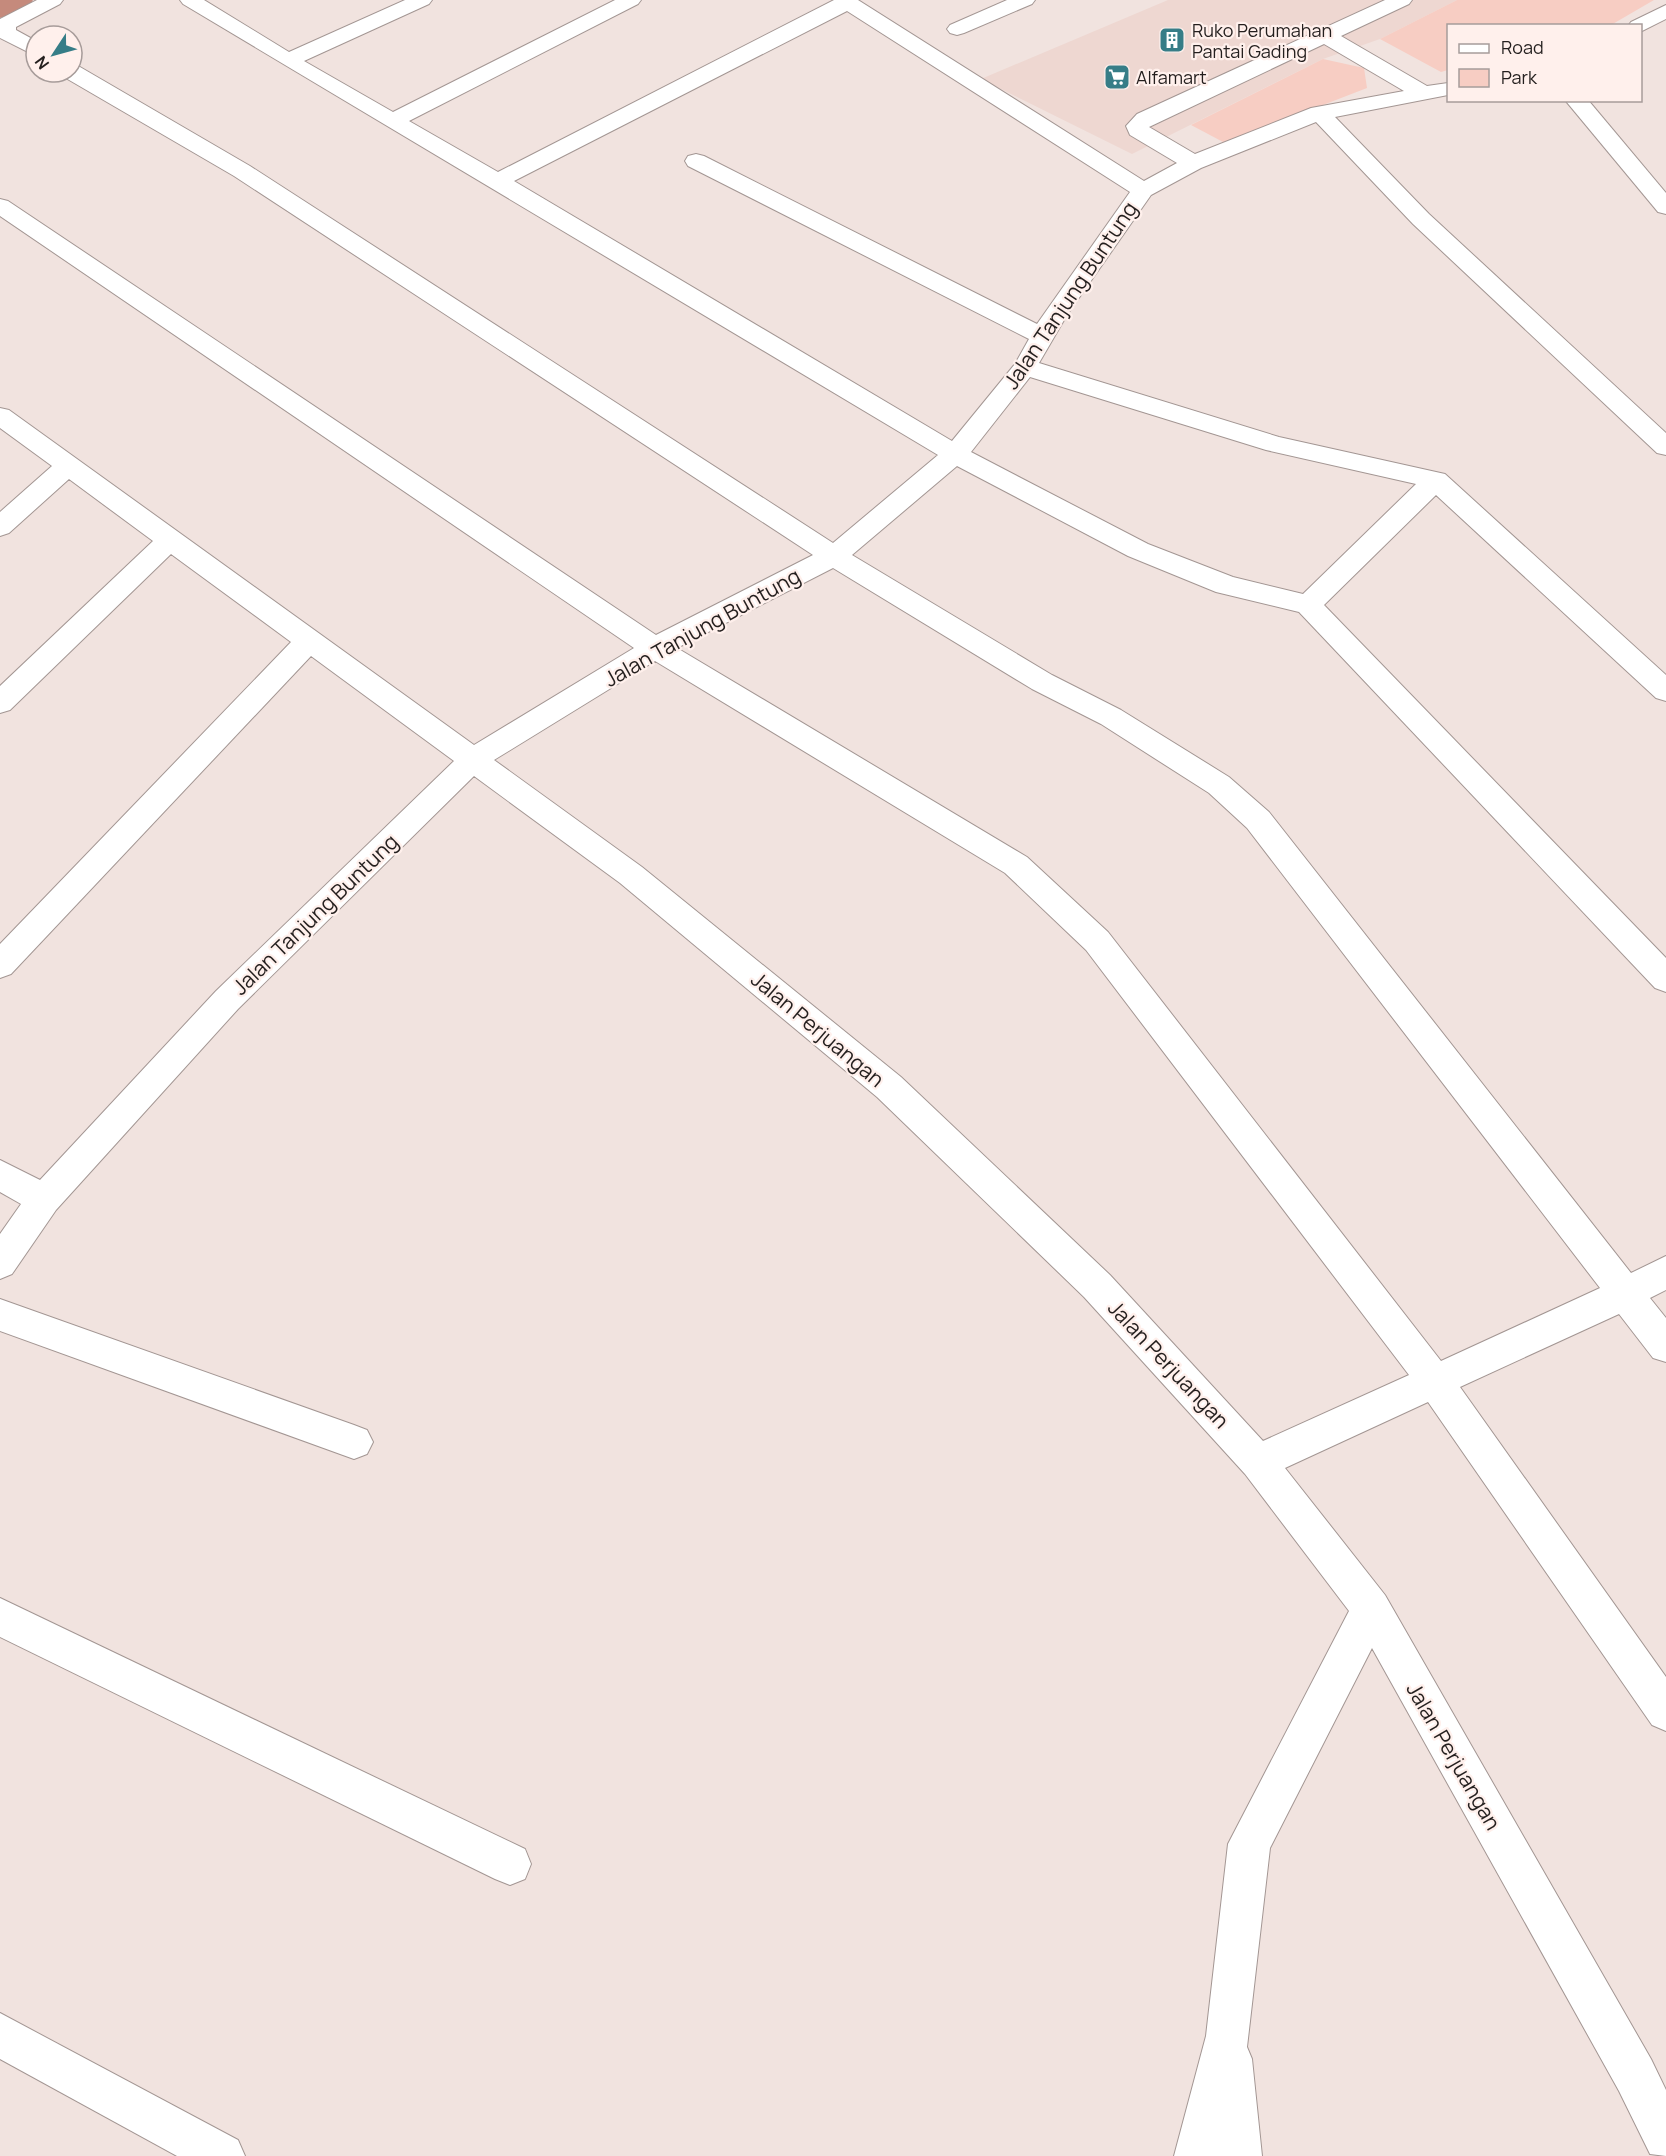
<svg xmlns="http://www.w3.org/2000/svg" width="1666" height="2156" font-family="Manrope,sans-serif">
<rect width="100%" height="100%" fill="#f1e3df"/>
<path fill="#eed7d1" d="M 1168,0 L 1457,0 L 1380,39 L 1323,59 L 1132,154 L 981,79 Z"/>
<g fill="#f7cdc3">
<path d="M 1457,0 L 1654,0 L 1611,25 L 1448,26 L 1448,70 L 1441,72 L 1380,39 Z"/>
<path d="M 1323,59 L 1364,68 L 1367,88 L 1225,143 L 1191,125 Z"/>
</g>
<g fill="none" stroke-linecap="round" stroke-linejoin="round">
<path fill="#c58a7c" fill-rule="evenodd" d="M 0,0 L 33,0 L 28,8 L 0,18 Z"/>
<g stroke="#a39693" stroke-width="2">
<g id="minor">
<path d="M 37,0 L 63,0 L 60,4 L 16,27 L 16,30 L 36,41 L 36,56 L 0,38 L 0,19 Z"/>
<path d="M 180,0 L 204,0 L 289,52 L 405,0 L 432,0 L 429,4 L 304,61 L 393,112 L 615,0 L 641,0 L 638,4 L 409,121 L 498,172 L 834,0 L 858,0 L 1144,181 L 1177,163 L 1130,135 L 1126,126 L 1137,114 L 1385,0 L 1412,0 L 1409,4 L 1341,36 L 1427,86 L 1448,83 L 1448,95 L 1335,117 L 1429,214 L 1666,433 L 1666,455 L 1657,453 L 1413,224 L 1316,122 L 1201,168 L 1151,195 L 1067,315 L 1039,363 L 1279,437 L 1445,474 L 1666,675 L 1666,701 L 1656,698 L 1436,495 L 1324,605 L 1666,958 L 1666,992 L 1655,988 L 1299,612 L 1216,592 L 1128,556 L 957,466 L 852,555 L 1052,675 L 1121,710 L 1229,777 L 1269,812 L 1631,1273 L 1666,1256 L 1666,1290 L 1650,1298 L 1666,1318 L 1666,1362 L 1653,1358 L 1619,1314 L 1460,1387 L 1666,1677 L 1666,1731 L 1652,1725 L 1428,1402 L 1285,1468 L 1385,1595 L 1651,2059 L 1666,2090 L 1666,2156 L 1650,2154 L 1619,2091 L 1372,1648 L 1270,1848 L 1247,2047 L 1252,2059 L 1262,2156 L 1174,2156 L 1206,2036 L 1228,1844 L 1349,1611 L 1245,1474 L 1084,1297 L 877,1097 L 620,883 L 474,776 L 238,1009 L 56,1210 L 12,1274 L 0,1279 L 0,1234 L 21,1204 L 0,1192 L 0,1160 L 40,1180 L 216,991 L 454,761 L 311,656 L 11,974 L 0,978 L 0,944 L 291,642 L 171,554 L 10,710 L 0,713 L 0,686 L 153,541 L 69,479 L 9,533 L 0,536 L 0,512 L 52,466 L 0,428 L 0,408 L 9,410 L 474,745 L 634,648 L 0,216 L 0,199 L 8,201 L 656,635 L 813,555 L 234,176 L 64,77 L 61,72 L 72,72 L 72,66 L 80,67 L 250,166 L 833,543 L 938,455 L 183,4 ZM 847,11 L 1130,192 L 1037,324 L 704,156 L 696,154 L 688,156 L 685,161 L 688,166 L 1029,339 L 1015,364 L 952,441 L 514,181 ZM 1324,44 L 1404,91 L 1311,108 L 1195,154 L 1149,127 ZM 1030,377 L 1266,450 L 1416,484 L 1303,594 L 1233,577 L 1148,544 L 971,452 ZM 833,568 L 1032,689 L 1101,724 L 1209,793 L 1247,828 L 1600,1288 L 1441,1361 L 1108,932 L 1027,857 L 677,648 ZM 655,661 L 1005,873 L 1086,950 L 1409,1375 L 1263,1441 L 1110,1275 L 901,1077 L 642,867 L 494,760 Z"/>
<path d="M 1007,0 L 1035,0 L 1032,4 L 964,33 L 957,35 L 950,33 L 947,29 L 950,25 Z"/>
<path d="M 1666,5 L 1666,19 L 1640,32 L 1640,26 L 1628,26 L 1631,22 Z"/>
<path d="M 1565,100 L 1588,100 L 1666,193 L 1666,214 L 1658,212 Z"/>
<path d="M 0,1299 L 354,1425 L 367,1430 L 373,1442 L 367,1454 L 354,1459 L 0,1331 Z"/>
<path d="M 0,1598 L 525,1849 L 531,1864 L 525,1879 L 510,1885 L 495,1879 L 0,1637 Z"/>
<path d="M 0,2013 L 238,2140 L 245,2156 L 177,2156 L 0,2059 Z"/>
</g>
</g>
<use href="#minor" fill="#fff" fill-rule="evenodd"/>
</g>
<defs>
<g id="building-square" transform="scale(1.35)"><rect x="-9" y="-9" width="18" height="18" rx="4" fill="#367d87" stroke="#fff0ec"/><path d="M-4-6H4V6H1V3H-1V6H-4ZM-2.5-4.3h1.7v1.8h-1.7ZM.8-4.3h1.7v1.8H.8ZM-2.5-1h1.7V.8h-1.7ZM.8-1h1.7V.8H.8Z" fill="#fff"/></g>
<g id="supermarket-square" transform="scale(1.35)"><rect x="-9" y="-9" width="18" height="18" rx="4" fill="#367d87" stroke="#fff0ec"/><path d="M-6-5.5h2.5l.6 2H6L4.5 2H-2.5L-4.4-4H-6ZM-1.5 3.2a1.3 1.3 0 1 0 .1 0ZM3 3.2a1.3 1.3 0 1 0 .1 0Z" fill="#fff"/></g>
</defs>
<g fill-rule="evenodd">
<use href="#building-square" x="1172" y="40"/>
<use href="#supermarket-square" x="1117" y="77"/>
</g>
<g text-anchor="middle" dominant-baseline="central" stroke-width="4.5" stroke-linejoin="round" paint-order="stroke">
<g font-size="18" fill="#241f1e" stroke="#fff0ec" text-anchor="start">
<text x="1192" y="30">Ruko Perumahan<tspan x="1192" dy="21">Pantai Gading</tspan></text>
<text x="1136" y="77">Alfamart</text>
</g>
<g font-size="21" fill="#241f1e" stroke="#fff0ec">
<text transform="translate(1070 295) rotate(-56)">Jalan Tanjung Buntung</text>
<text transform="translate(702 627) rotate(-29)">Jalan Tanjung Buntung</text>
<text transform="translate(315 914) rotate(-44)">Jalan Tanjung Buntung</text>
<text transform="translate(818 1029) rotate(40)">Jalan Perjuangan</text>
<text transform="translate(1169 1364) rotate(47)">Jalan Perjuangan</text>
<text transform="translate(1454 1756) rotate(60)">Jalan Perjuangan</text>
</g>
</g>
<rect x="1447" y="24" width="195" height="78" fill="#fff0ec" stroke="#a79c9a" stroke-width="1.5"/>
<rect x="1459" y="44" width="30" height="9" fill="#ffffff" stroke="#a79c9a" stroke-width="1.5"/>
<text x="1501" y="54" font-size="18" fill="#241f1e">Road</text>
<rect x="1459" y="69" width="30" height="18" fill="#f7cdc3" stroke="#a79c9a" stroke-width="1.5"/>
<text x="1501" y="84" font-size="18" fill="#241f1e">Park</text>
<g transform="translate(54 54) rotate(234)"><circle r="28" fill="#fff0ec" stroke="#a79c9a" stroke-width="1.5"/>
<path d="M0-4.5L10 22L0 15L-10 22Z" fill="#367d87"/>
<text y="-9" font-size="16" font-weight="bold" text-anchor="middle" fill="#241f1e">N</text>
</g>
</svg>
